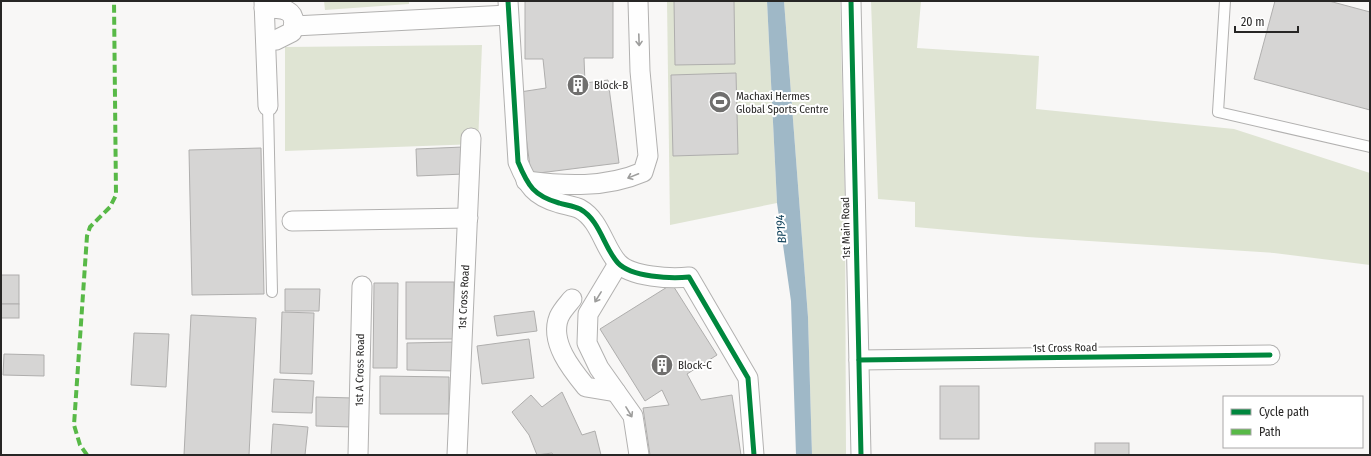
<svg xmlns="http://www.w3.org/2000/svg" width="1371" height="456" font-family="'Fira Sans Condensed',sans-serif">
<rect width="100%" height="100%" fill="#f8f7f6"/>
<g fill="#dfe4d3">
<path d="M 324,1 L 409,1 L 409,4 L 325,10 Z"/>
<path d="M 667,1 L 767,1 L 777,203 L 670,225 Z"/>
<path d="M 784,1 L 840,1 L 845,202 L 846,455 L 812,455 L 808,317 Z"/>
<path d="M 871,1 L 921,1 L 917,48 L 1039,56 L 1036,109 L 1234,129 L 1370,173 L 1370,265 L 1274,253 L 1027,237 L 915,227 L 915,202 L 878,199 Z"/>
<path d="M 482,45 L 478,144 L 285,151 L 285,47 Z"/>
</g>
<path fill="#9fb8c7" d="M 767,1 L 784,1 L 808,317 L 812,455 L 796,455 L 791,301 L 777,203 Z"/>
<g fill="#d6d5d4" stroke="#afaead">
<path d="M 525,1 L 613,1 L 613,58 L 584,58 L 585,83 L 608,80 L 619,163 L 531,174 L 520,92 L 546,88 L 543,59 L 525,59 Z"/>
<path d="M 674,1 L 734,1 L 735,64 L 675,65 Z"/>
<path d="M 1275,1 L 1329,1 L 1370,12 L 1370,110 L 1254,79 Z"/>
<path d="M 736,73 L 738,154 L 673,156 L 671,75 Z"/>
<path d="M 463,147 L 464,174 L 417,176 L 416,149 Z"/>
<path d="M 261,148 L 264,294 L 192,295 L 189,150 Z"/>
<rect x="1" y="275" width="18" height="29"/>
<rect x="406" y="282" width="48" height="57"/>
<path d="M 374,283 L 398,283 L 397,368 L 373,368 Z"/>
<path d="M 672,284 L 717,355 L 687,374 L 701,400 L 732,395 L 741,455 L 650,455 L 643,408 L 669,405 L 662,390 L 645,401 L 600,329 Z"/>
<path d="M 285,289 L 320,289 L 319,311 L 285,311 Z"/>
<rect x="1" y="304" width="18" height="14"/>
<path d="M 534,311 L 537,331 L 497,336 L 494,316 Z"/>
<path d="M 282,312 L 314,313 L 312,374 L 280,373 Z"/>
<path d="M 191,315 L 256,318 L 249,455 L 184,455 Z"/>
<path d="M 134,333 L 169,334 L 166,387 L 131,385 Z"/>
<path d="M 529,339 L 534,378 L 482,384 L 477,346 Z"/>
<path d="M 455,342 L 455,371 L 407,370 L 407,343 Z"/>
<path d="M 4,354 L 44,355 L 44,376 L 3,375 Z"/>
<path d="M 380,376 L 449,377 L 449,414 L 380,414 Z"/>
<path d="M 274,379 L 314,381 L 312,413 L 272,412 Z"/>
<rect x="940" y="386" width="39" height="53"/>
<path d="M 562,392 L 582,435 L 595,431 L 601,455 L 553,455 L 552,453 L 537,455 L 529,435 L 512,412 L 531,395 L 542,407 Z"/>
<path d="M 316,397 L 353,398 L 352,427 L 316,426 Z"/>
<path d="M 273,424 L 308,427 L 305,455 L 271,455 Z"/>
<rect x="1095" y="443" width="34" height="12"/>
</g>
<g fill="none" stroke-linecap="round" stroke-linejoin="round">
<g stroke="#b2b1b0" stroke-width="12">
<g id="lane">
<path d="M 1225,1 L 1218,112 L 1370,147"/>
<path d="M 268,106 L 272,292"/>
</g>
</g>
<g stroke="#b2b1b0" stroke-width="21">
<g id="street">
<path d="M 264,1 L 268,106"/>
<path d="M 508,1 L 518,162 C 528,186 534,196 559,203 C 565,205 574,206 580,209 C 600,220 604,248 618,263 C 631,277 671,279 689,277 L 748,378 L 754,455"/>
<path d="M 851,1 L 861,455"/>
<path d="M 264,8 C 282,8 299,8 292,32 L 276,40 L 266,41"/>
<path d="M 294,26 L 508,15"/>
<path d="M 526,181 C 565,186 606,188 643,172 L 648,156 L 640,71 L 638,1"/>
<path d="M 292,221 L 468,218"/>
<path d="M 618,264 L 588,314 L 587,343 L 599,368 L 633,416 L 639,455"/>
<path d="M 572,299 C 568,304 562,310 559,317 C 549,342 572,370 586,387 L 616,392"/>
<path d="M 859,360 L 1270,355"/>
<path d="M 358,455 L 362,286"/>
<path d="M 457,455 L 471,138"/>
</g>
</g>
<use href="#lane" stroke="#fefefe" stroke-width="10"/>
<use href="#street" stroke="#fefefe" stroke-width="19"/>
<path stroke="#58b947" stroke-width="4" stroke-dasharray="8 4" stroke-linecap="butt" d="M 87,455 L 80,445 L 74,425 L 87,236 L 90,227 L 110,207 L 116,195 L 114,1"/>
<g stroke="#fff" stroke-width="8">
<g id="cycleway">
<path d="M 508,1 L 518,162 C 528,186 534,196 559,203 C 565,205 574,206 580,209 C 600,220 604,248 618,263 C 631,277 671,279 689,277 L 748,378 L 754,455"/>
<path d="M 851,1 L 861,455"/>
<path d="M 859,360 L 1270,355"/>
</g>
</g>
<use href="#cycleway" stroke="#00873e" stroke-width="5"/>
</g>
<defs><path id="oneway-shaft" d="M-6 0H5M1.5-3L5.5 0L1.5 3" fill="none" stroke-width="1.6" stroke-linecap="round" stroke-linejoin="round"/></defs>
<g stroke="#9d9d9c">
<use href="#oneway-shaft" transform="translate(639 40) rotate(88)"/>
<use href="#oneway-shaft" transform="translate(633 176) rotate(158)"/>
<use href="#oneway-shaft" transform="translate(598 297) rotate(122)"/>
<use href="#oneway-shaft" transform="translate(629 412) rotate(59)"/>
</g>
<defs>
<g id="building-disc" transform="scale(1.15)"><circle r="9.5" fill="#706f6e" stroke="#fff"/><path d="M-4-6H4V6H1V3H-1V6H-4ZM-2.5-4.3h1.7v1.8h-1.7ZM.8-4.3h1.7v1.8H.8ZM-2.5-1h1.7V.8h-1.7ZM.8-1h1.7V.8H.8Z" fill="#fff"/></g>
<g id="stadium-disc" transform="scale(1.15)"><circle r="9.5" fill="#706f6e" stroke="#fff"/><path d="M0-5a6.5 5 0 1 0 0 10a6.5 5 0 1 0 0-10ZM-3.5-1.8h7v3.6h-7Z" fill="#fff"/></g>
</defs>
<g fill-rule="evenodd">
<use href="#building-disc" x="578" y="85"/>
<use href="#stadium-disc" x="720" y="102"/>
<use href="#building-disc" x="662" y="365"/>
</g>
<g text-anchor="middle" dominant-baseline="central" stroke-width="4" stroke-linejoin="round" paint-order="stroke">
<g font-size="11" fill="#272625" stroke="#fff" text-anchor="start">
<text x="594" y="85">Block-B</text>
<text x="736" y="96">Machaxi Hermes<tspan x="736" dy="13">Global Sports Centre</tspan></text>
<text x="678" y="365">Block-C</text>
</g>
<g font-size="11" fill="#272625" stroke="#fff">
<text transform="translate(846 228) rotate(-91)">1st Main Road</text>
<text transform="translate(464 297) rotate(-87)">1st Cross Road</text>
<text transform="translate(1065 348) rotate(-1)">1st Cross Road</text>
<text transform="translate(360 370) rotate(-89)">1st A Cross Road</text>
</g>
<g font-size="12" font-style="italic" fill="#15455d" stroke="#fff">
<text transform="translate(781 229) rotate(-95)">BP194</text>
</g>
</g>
<rect width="1371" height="456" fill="none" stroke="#272625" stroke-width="4"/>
<rect x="1223" y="396" width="140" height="52" fill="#ffffff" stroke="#a9a8a8"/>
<rect x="1231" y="409" width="20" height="6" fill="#00873e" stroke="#a9a8a8"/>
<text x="1259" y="416" font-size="12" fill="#272625">Cycle path</text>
<rect x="1231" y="429" width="20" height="6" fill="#58b947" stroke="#a9a8a8"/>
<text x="1259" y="436" font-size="12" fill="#272625">Path</text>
<path d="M1235 26v6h63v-6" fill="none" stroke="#272625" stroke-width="2"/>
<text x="1241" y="26" font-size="12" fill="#272625" stroke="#ffffff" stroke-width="3" paint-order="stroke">20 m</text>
</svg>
